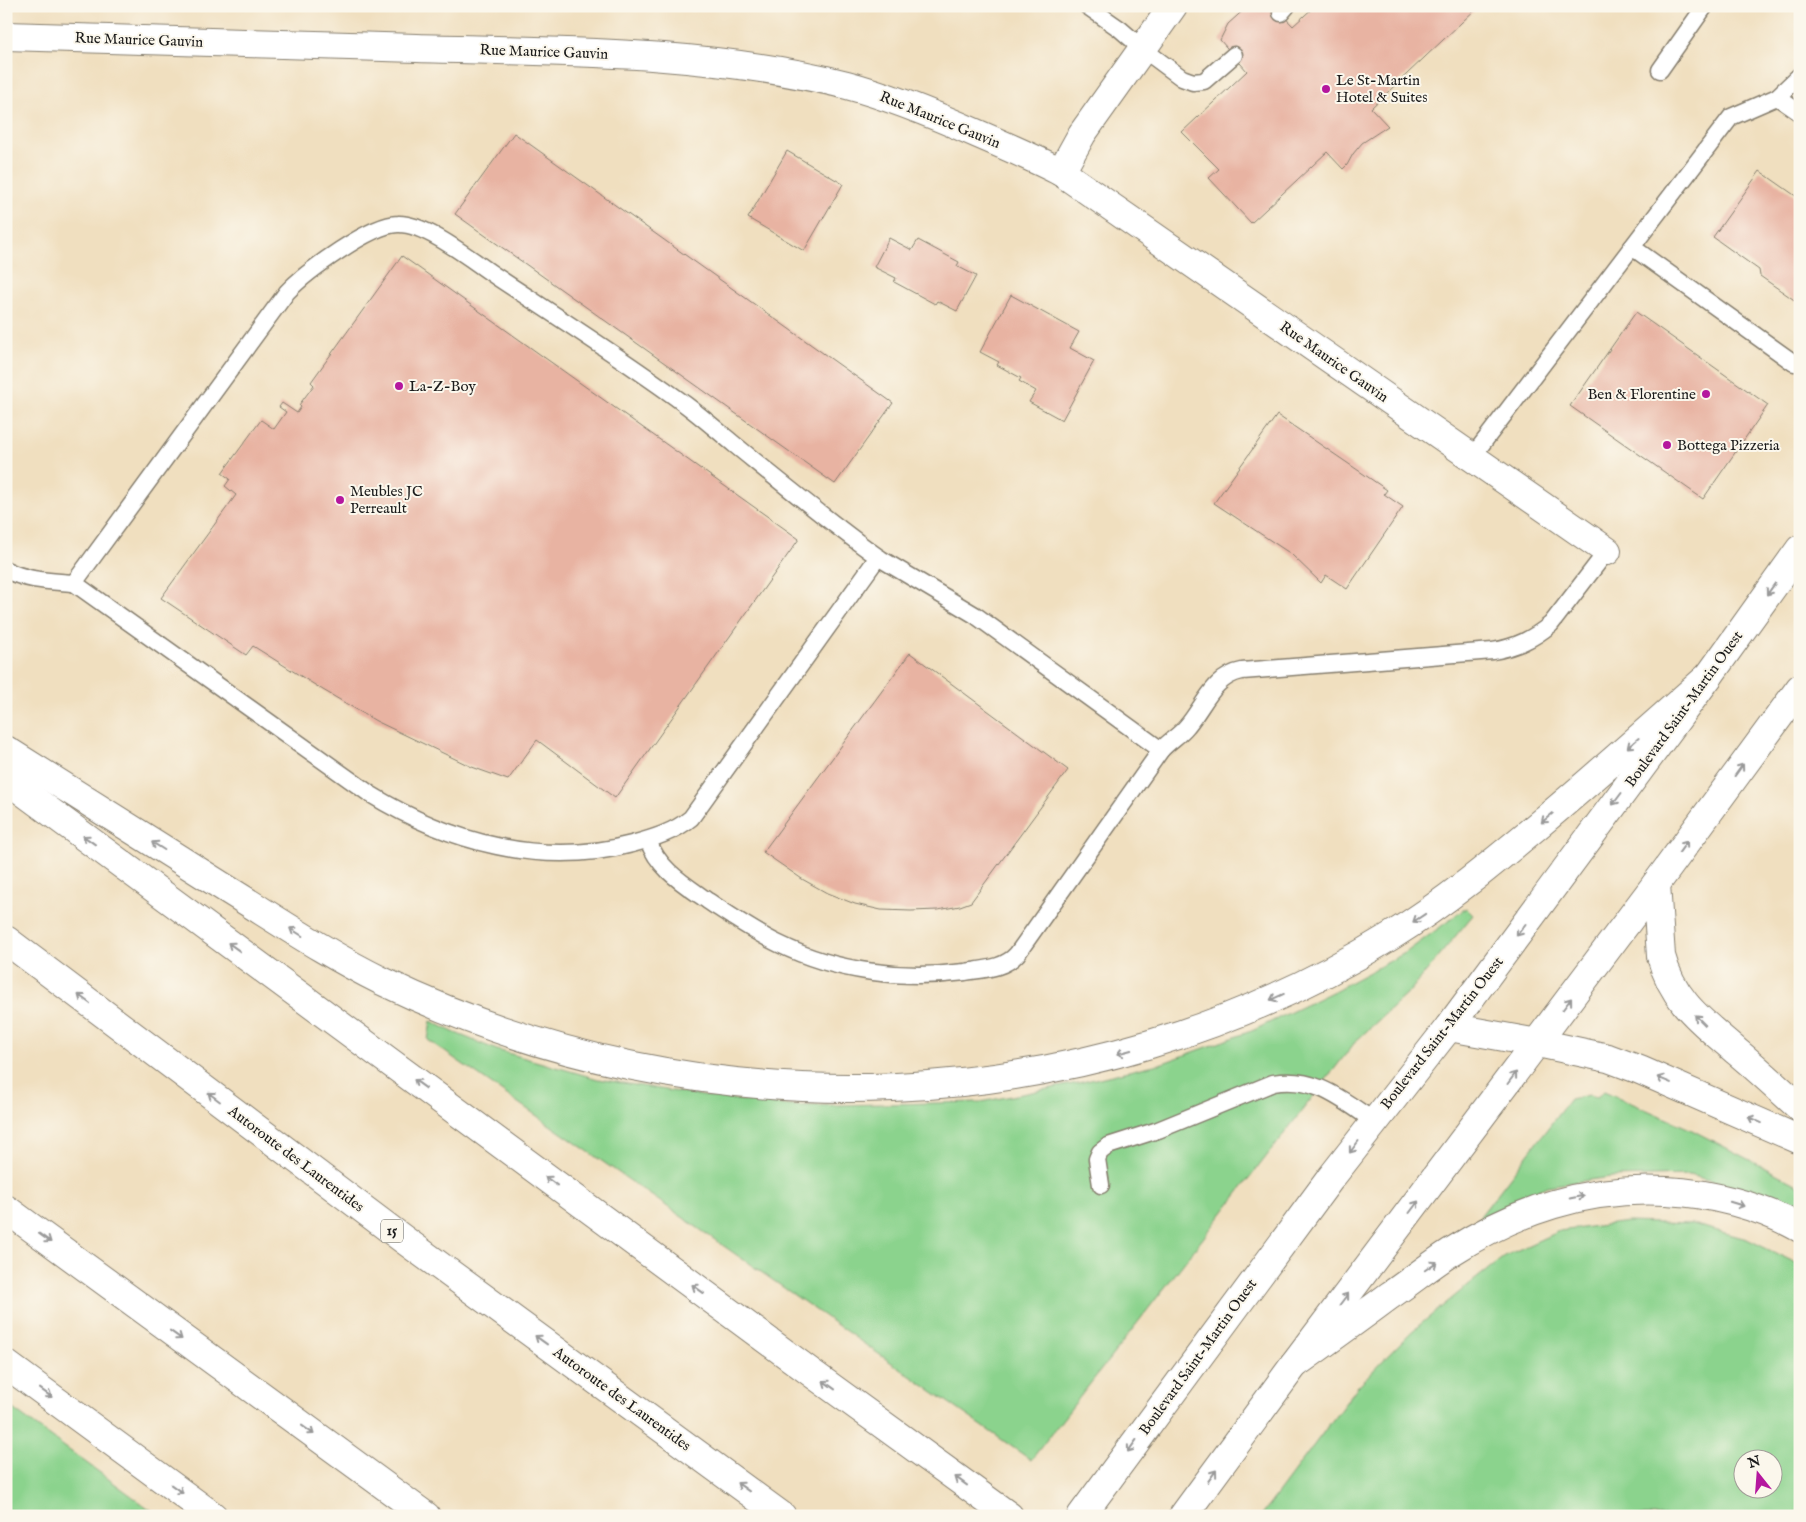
<svg xmlns="http://www.w3.org/2000/svg" width="1806" height="1522" font-family="'IM FELL English',serif">
<rect width="100%" height="100%" fill="#fbf7ec"/>
<filter id="ink" filterUnits="userSpaceOnUse"><feTurbulence type="fractalNoise" baseFrequency=".02" numOctaves="2"/><feDisplacementMap in="SourceGraphic" scale="10" xChannelSelector="R" yChannelSelector="G"/><feConvolveMatrix kernelMatrix="1 2 1 2 8 2 1 2 1" color-interpolation-filters="sRGB"/></filter>
<filter id="wash" filterUnits="userSpaceOnUse"><feTurbulence type="fractalNoise" baseFrequency=".0096" numOctaves="4" result="noise"/><feDisplacementMap in="SourceGraphic" scale="20" xChannelSelector="R" yChannelSelector="G"/><feGaussianBlur stdDeviation="1.12" result="paint"/><feColorMatrix in="noise" values="0 0 0 0 0 0 0 0 0 0 0 0 0 0 0 0 0 1.4 0 .05"/><feComposite in="paint" operator="in"/></filter>
<g filter="url(#wash)">
<rect width="100%" height="100%" fill="#f0dfbf"/>
<g fill="#8bd38d" stroke="#547854" fill-rule="evenodd">
<path d="M 1466,908 L 1473,915 L 1410,991 L 1356,1041 L 1031,1460 L 428,1040 L 431,1021 L 453,1032 L 497,1050 L 598,1079 L 703,1096 L 793,1106 L 981,1102 L 1078,1083 L 1163,1063 L 1254,1030 L 1334,991 L 1405,953 Z"/>
<path d="M 1604,1091 L 1690,1129 L 1796,1184 L 1800,1186 L 1800,1211 L 1773,1198 L 1690,1175 L 1611,1177 L 1547,1186 L 1478,1219 L 1570,1099 L 1589,1095 L 1597,1097 Z"/>
<path d="M 1628,1222 L 1692,1224 L 1747,1239 L 1800,1265 L 1800,1516 L 1261,1516 L 1358,1386 L 1411,1332 L 1472,1282 L 1505,1256 L 1559,1231 ZM 1744,1460 L 1774,1460 L 1774,1490 L 1744,1490 Z"/>
<path d="M 6,1404 L 159,1516 L 6,1516 Z"/>
</g>
<g id="blocks">
<g fill="#e8b3a2">
<path d="M 1248,6 L 1274,6 L 1293,26 L 1315,6 L 1479,6 L 1371,108 L 1388,126 L 1362,143 L 1353,154 L 1347,165 L 1343,169 L 1327,152 L 1251,223 L 1209,178 L 1219,169 L 1182,132 L 1247,71 L 1220,40 L 1228,24 Z"/>
<path d="M 514,133 L 893,403 L 835,484 L 455,214 Z"/>
<path d="M 787,151 L 843,184 L 804,251 L 748,218 Z"/>
<path d="M 1760,171 L 1800,199 L 1800,304 L 1760,276 L 1759,270 L 1713,237 Z"/>
<path d="M 889,238 L 912,250 L 918,240 L 959,262 L 957,266 L 976,276 L 957,311 L 937,301 L 935,304 L 894,282 L 896,278 L 874,267 Z"/>
<path d="M 402,256 L 799,539 L 615,798 L 537,740 L 508,780 L 472,767 L 376,721 L 323,690 L 253,646 L 246,655 L 161,598 L 236,495 L 225,486 L 230,479 L 222,473 L 261,420 L 274,429 L 286,412 L 279,407 L 282,403 L 297,413 L 301,407 L 299,405 L 314,385 L 311,382 Z"/>
<path d="M 1011,295 L 1079,332 L 1070,348 L 1094,361 L 1062,420 L 1029,402 L 1036,391 L 1019,381 L 1021,378 L 997,365 L 999,362 L 980,352 Z"/>
<path d="M 1636,312 L 1768,405 L 1703,499 L 1570,406 Z"/>
<path d="M 1277,415 L 1387,490 L 1384,494 L 1403,507 L 1347,589 L 1326,575 L 1321,583 L 1291,554 L 1214,503 Z"/>
<path d="M 910,653 L 1068,770 L 971,902 L 960,906 L 938,910 L 911,911 L 881,910 L 855,904 L 827,893 L 802,879 L 763,852 Z"/>
</g>
</g>
</g>
<g filter="url(#ink)">
<use href="#blocks" fill-opacity="0" stroke="#867e6e" stroke-width="1"/>
<g fill="none" stroke-linecap="round" stroke-linejoin="round">
<g stroke="#867e6e" stroke-width="19">
<g id="lane">
<path d="M 1087,6 L 1120,29 L 1143,49 L 1182,78 L 1193,82 L 1204,81 L 1234,55"/>
<path d="M 1281,13 L 1287,6"/>
<path d="M 1660,70 L 1705,6"/>
<path d="M 1777,97 L 1800,75"/>
<path d="M 1632,247 L 1794,363 L 1800,363"/>
<path d="M 1472,457 L 1731,117 L 1777,97 L 1800,113"/>
<path d="M 878,557 L 691,818 C 674,832 654,838 632,844 C 542,868 448,842 370,794 L 74,583 L 287,292 C 306,272 371,224 398,224 C 426,223 473,261 497,277 C 559,318 622,358 682,402 C 700,415 718,431 735,445 C 782,483 829,522 878,557 L 881,559 L 975,615 L 1161,750"/>
<path d="M 6,570 C 27,581 51,581 74,583"/>
<path d="M 648,840 C 658,869 684,884 708,901 C 731,916 754,932 779,944 C 836,972 902,980 965,972 C 983,969 1004,969 1017,954 L 1161,750 C 1169,741 1180,735 1187,726 C 1204,706 1214,676 1242,671 L 1493,651 C 1516,647 1533,639 1551,624 L 1607,551"/>
<path d="M 1101,1185 L 1097,1159 L 1100,1152 L 1108,1146 L 1158,1130 L 1273,1083 C 1315,1076 1341,1099 1374,1121"/>
</g>
</g>
<g stroke="#867e6e" stroke-width="30">
<g id="street">
<path d="M 6,36 C 143,40 280,44 417,48 C 560,52 707,50 847,85 C 892,97 935,115 978,134 C 1006,146 1034,158 1061,172 L 1607,551"/>
<path d="M 1061,172 L 1082,134 L 1173,6"/>
</g>
</g>
<g stroke="#867e6e" stroke-width="30">
<g id="secondary">
<path d="M 1081,1516 L 1330,1179 L 1449,1027 L 1709,676 L 1800,549"/>
<path d="M 1183,1516 L 1294,1365 L 1656,884 L 1800,688"/>
</g>
</g>
<g stroke="#867e6e" stroke-width="30">
<g id="primary">
<path d="M 6,750 C 79,796 152,842 225,888 C 277,920 327,954 382,981 C 703,1136 1086,1124 1391,936 C 1445,903 1494,862 1543,821 C 1599,774 1654,725 1709,676"/>
<path d="M 6,779 L 813,1374 L 1009,1516"/>
<path d="M 1294,1365 C 1326,1342 1357,1320 1389,1296 C 1410,1282 1429,1266 1451,1252 C 1517,1210 1586,1187 1666,1191 C 1711,1193 1760,1206 1800,1228"/>
</g>
</g>
<g stroke="#867e6e" stroke-width="30">
<g id="highway">
<path d="M 1656,884 L 1661,956 C 1673,1002 1703,1022 1736,1051 C 1758,1069 1779,1089 1800,1108"/>
<path d="M 6,940 L 403,1239 L 782,1516"/>
<path d="M 1449,1027 L 1538,1043 L 1608,1058 L 1640,1070 L 1800,1140"/>
<path d="M 6,1209 L 426,1516"/>
<path d="M 6,1364 L 213,1516"/>
</g>
</g>
<use href="#lane" stroke="#fff" stroke-width="16"/>
<use href="#street" stroke="#fff" stroke-width="28"/>
<use href="#secondary" stroke="#fff" stroke-width="28"/>
<use href="#primary" stroke="#fff" stroke-width="28"/>
<use href="#highway" stroke="#fff" stroke-width="28"/>
</g>
<defs><path id="oneway-shaft" d="M-6 0H5M1.5-3L5.5 0L1.5 3" fill="none" stroke-width="1.6" stroke-linecap="round" stroke-linejoin="round" transform="scale(1.25)"/></defs>
<g stroke="#999">
<use href="#oneway-shaft" transform="translate(1771 589) rotate(126)"/>
<use href="#oneway-shaft" transform="translate(1633 743) rotate(139)"/>
<use href="#oneway-shaft" transform="translate(1739 770) rotate(-54)"/>
<use href="#oneway-shaft" transform="translate(1617 799) rotate(127)"/>
<use href="#oneway-shaft" transform="translate(1547 818) rotate(140)"/>
<use href="#oneway-shaft" transform="translate(89 840) rotate(-144)"/>
<use href="#oneway-shaft" transform="translate(158 846) rotate(-148)"/>
<use href="#oneway-shaft" transform="translate(1683 847) rotate(-54)"/>
<use href="#oneway-shaft" transform="translate(1419 918) rotate(146)"/>
<use href="#oneway-shaft" transform="translate(1521 930) rotate(127)"/>
<use href="#oneway-shaft" transform="translate(296 932) rotate(-148)"/>
<use href="#oneway-shaft" transform="translate(234 947) rotate(-144)"/>
<use href="#oneway-shaft" transform="translate(1277 997) rotate(156)"/>
<use href="#oneway-shaft" transform="translate(84 999) rotate(-143)"/>
<use href="#oneway-shaft" transform="translate(1567 1004) rotate(-53)"/>
<use href="#oneway-shaft" transform="translate(1700 1020) rotate(-135)"/>
<use href="#oneway-shaft" transform="translate(1124 1052) rotate(165)"/>
<use href="#oneway-shaft" transform="translate(1512 1078) rotate(-53)"/>
<use href="#oneway-shaft" transform="translate(1664 1080) rotate(-157)"/>
<use href="#oneway-shaft" transform="translate(420 1084) rotate(-144)"/>
<use href="#oneway-shaft" transform="translate(214 1097) rotate(-143)"/>
<use href="#oneway-shaft" transform="translate(1755 1120) rotate(-156)"/>
<use href="#oneway-shaft" transform="translate(1354 1147) rotate(127)"/>
<use href="#oneway-shaft" transform="translate(551 1181) rotate(-144)"/>
<use href="#oneway-shaft" transform="translate(1577 1197) rotate(-12)"/>
<use href="#oneway-shaft" transform="translate(1737 1204) rotate(17)"/>
<use href="#oneway-shaft" transform="translate(1414 1207) rotate(-53)"/>
<use href="#oneway-shaft" transform="translate(45 1238) rotate(36)"/>
<use href="#oneway-shaft" transform="translate(1431 1266) rotate(-35)"/>
<use href="#oneway-shaft" transform="translate(698 1289) rotate(-144)"/>
<use href="#oneway-shaft" transform="translate(1344 1299) rotate(-53)"/>
<use href="#oneway-shaft" transform="translate(176 1335) rotate(36)"/>
<use href="#oneway-shaft" transform="translate(541 1340) rotate(-144)"/>
<use href="#oneway-shaft" transform="translate(829 1385) rotate(-144)"/>
<use href="#oneway-shaft" transform="translate(46 1393) rotate(36)"/>
<use href="#oneway-shaft" transform="translate(308 1430) rotate(36)"/>
<use href="#oneway-shaft" transform="translate(1132 1446) rotate(126)"/>
<use href="#oneway-shaft" transform="translate(1212 1476) rotate(-54)"/>
<use href="#oneway-shaft" transform="translate(961 1481) rotate(-144)"/>
<use href="#oneway-shaft" transform="translate(743 1487) rotate(-144)"/>
<use href="#oneway-shaft" transform="translate(177 1489) rotate(36)"/>
</g>
</g>
<g fill="#b5179e" stroke="#fbf7ec" stroke-width="2">
<circle cx="1326" cy="89" r="5"/>
<circle cx="399" cy="386" r="5"/>
<circle cx="1706" cy="394" r="5"/>
<circle cx="1667" cy="445" r="5"/>
<circle cx="340" cy="500" r="5"/>
</g>
<g text-anchor="middle" dominant-baseline="central" stroke-width="4" stroke-linejoin="round" paint-order="stroke">
<rect fill="#fbf7ec" stroke="#5f5e5a" stroke-width="1" x="381" y="1219.5" width="22" height="23" rx="4"/>
<g font-size="14" font-weight="bold" fill="#1c1c1c">
<text x="392" y="1231">15</text>
</g>
<g font-size="15" fill="#1c1c1c" stroke="#fbf7ec">
<text transform="translate(139 40) rotate(2)">Rue Maurice Gauvin</text>
<text transform="translate(544 52) rotate(2)">Rue Maurice Gauvin</text>
<text transform="translate(940 120) rotate(22)">Rue Maurice Gauvin</text>
<text transform="translate(1334 362) rotate(35)">Rue Maurice Gauvin</text>
<text transform="translate(1684 709) rotate(-54)">Boulevard Saint-Martin Ouest</text>
<text transform="translate(1442 1033) rotate(-52)">Boulevard Saint-Martin Ouest</text>
<text transform="translate(296 1159) rotate(37)">Autoroute des Laurentides</text>
<text transform="translate(1198 1357) rotate(-54)">Boulevard Saint-Martin Ouest</text>
<text transform="translate(622 1399) rotate(36)">Autoroute des Laurentides</text>
</g>
<g font-size="15" fill="#1c1c1c" stroke="#fbf7ec" text-anchor="start">
<text x="1336" y="80">Le St-Martin<tspan x="1336" dy="17">Hotel &amp; Suites</tspan></text>
<text x="409" y="386">La-Z-Boy</text>
<text x="1696" y="394" text-anchor="end">Ben &amp; Florentine</text>
<text x="1677" y="445">Bottega Pizzeria</text>
<text x="350" y="491">Meubles JC<tspan x="350" dy="17">Perreault</tspan></text>
</g>
</g>
<rect width="1806" height="1522" fill="none" stroke="#fbf7ec" stroke-width="25"/>
<g transform="translate(1758 1474) rotate(343)"><circle r="24" fill="#fbf7ec" stroke="#a29f99"/>
<path d="M0-4L9 19L0 12L-9 19Z" fill="#b5179e"/>
<text y="-8" font-size="14" font-weight="bold" text-anchor="middle" fill="#1c1c1c">N</text>
</g>
</svg>
